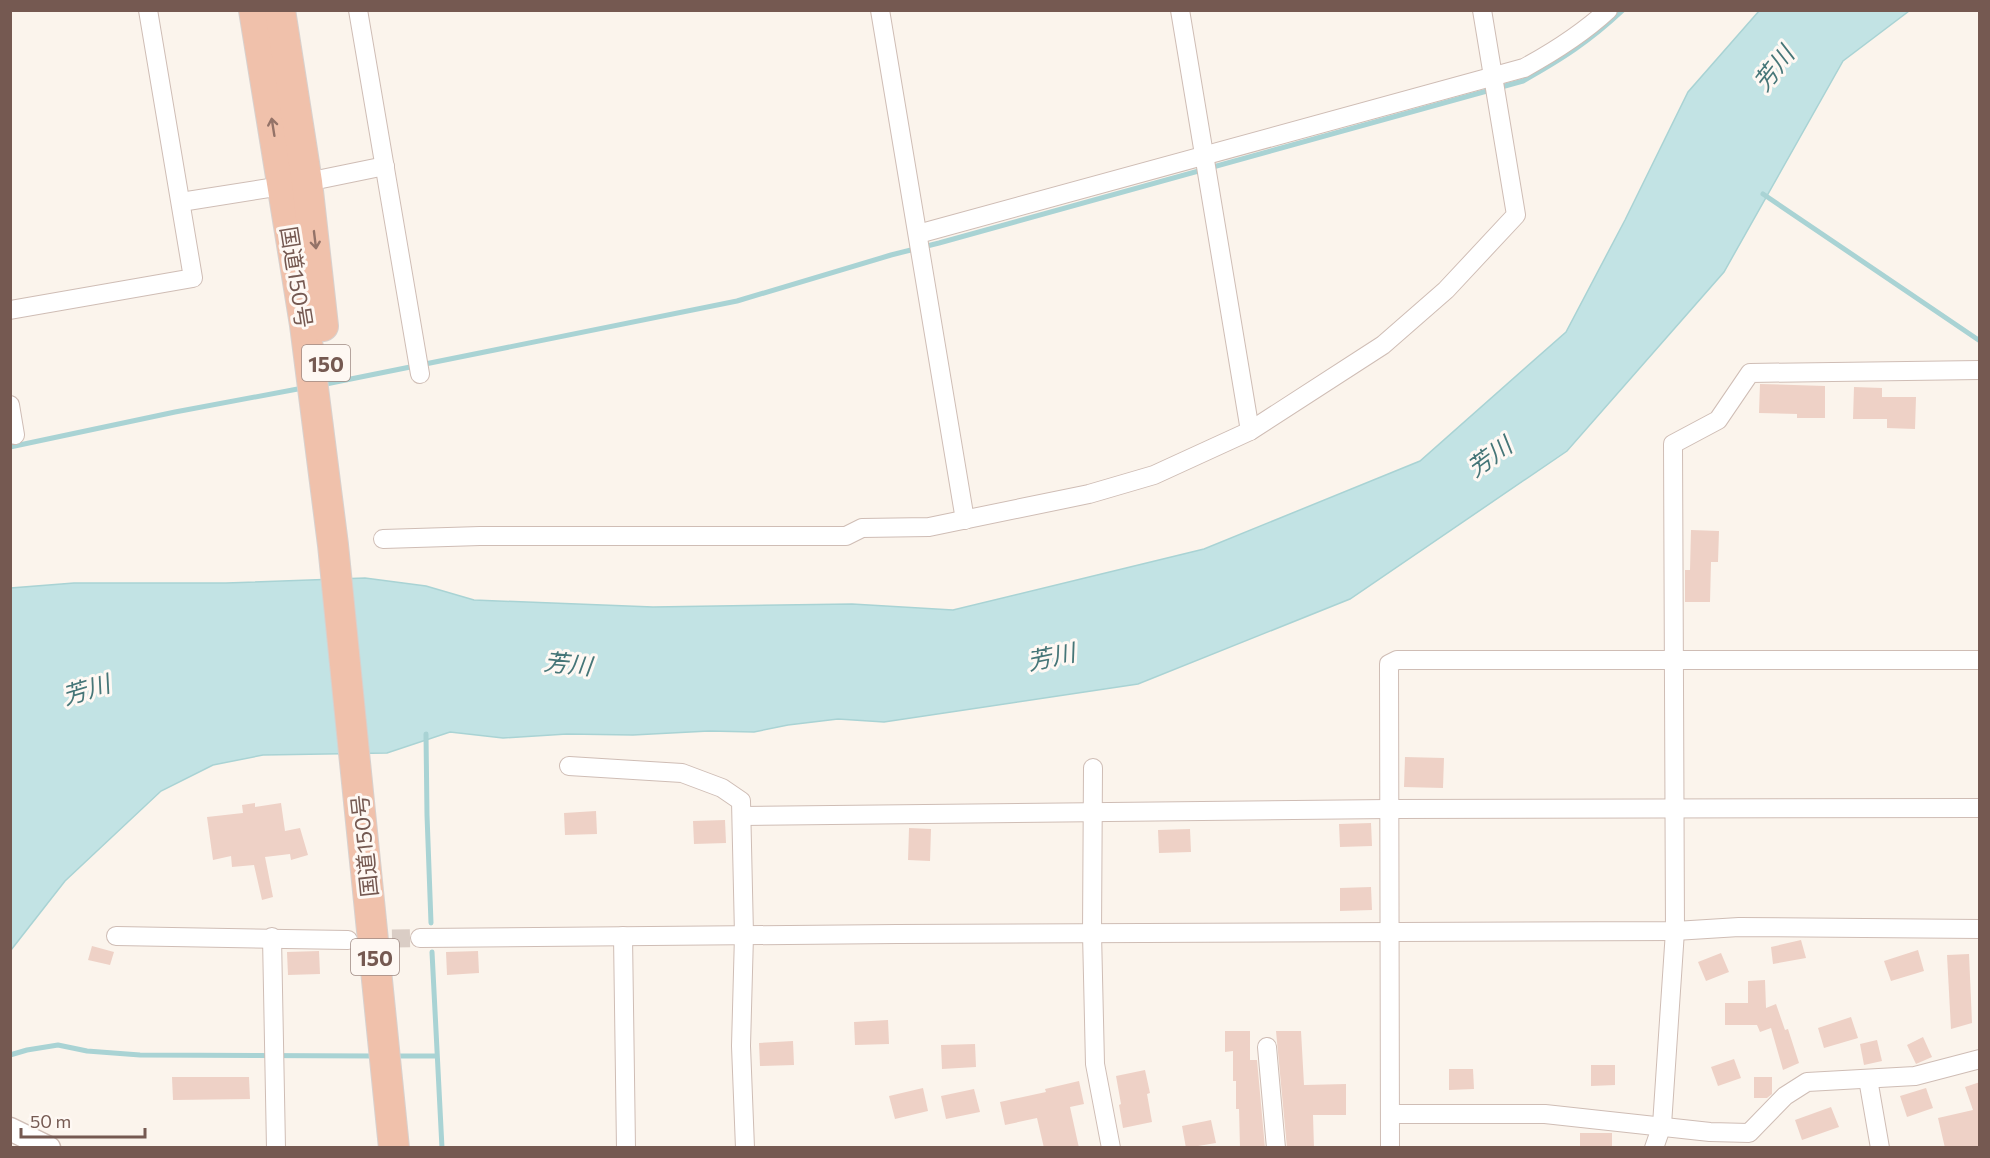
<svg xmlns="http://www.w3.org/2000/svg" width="1990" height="1158" font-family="Commissioner,'Noto Sans JP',sans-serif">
<rect width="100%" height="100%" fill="#fbf4ec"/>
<path fill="#c2e3e4" stroke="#a9d3d4" stroke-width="1.5" d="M 1759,11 L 1909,11 L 1843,61 L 1724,272 L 1567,451 L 1350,599 L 1138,684 L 884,722 L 838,719 L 788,725 L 754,732 L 709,731 L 633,735 L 567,734 L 503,738 L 450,732 L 387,753 L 263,755 L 213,765 L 161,791 L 65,881 L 11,950 L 11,588 L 74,583 L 226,583 L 365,578 L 426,586 L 474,600 L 653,607 L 852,604 L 953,610 L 1204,549 L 1420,461 L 1566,332 L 1625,220 L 1688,92 Z"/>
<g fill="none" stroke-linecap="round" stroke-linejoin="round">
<g stroke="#a9d3d4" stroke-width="5">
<path d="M 1763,194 L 1980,341"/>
<path d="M 321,385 L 737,301 L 891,255 L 939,243 L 1523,81 C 1562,59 1589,42 1623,10"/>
<path d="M 10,447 L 175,412 L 303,388"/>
<path d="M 426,734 L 427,815 L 431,923"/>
<path d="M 432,952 L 442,1148"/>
<path d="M 10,1055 L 27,1050 L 58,1045 L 87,1051 L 140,1055 L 375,1056"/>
<path d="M 393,1056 L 436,1056"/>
</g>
</g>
<g fill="#eed1c6">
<path d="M 1760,384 L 1825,386 L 1825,418 L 1797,418 L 1797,414 L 1759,413 Z"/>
<path d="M 1854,387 L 1882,388 L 1882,397 L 1916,397 L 1915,429 L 1887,428 L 1887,419 L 1853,419 Z"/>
<path d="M 1691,530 L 1719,531 L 1718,562 L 1711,562 L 1710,602 L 1685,602 L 1685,570 L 1690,570 Z"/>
<path d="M 1405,757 L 1444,758 L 1443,788 L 1404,787 Z"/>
<path d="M 255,803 L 255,807 L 281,803 L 285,831 L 300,828 L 308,855 L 291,860 L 290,854 L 265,857 L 273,897 L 262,900 L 254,865 L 232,867 L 231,856 L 213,860 L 207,817 L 243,813 L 242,805 Z"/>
<path d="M 596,811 L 597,834 L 565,835 L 564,813 Z"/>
<path d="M 725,820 L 726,843 L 694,844 L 693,821 Z"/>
<path d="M 1371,823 L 1372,846 L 1340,847 L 1339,824 Z"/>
<path d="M 909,828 L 931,829 L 930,861 L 908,860 Z"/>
<path d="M 1190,829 L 1191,852 L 1159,853 L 1158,830 Z"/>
<path d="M 1371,887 L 1372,910 L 1340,911 L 1340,888 Z"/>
<path d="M 1801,940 L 1806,958 L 1773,964 L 1771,947 Z"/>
<path d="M 92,946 L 114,952 L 110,965 L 88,960 Z"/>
<path d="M 1918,950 L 1924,971 L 1891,981 L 1884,961 Z"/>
<path d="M 319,951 L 320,974 L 288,975 L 287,952 Z"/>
<path d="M 478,951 L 479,973 L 447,975 L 446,952 Z"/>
<path d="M 1721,953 L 1729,972 L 1706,981 L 1698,962 Z"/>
<path d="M 1969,954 L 1972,1023 L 1951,1029 L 1947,955 Z"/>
<path d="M 1765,980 L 1766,1008 L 1776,1004 L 1785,1030 L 1788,1029 L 1799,1063 L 1783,1070 L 1771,1028 L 1760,1032 L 1757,1025 L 1725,1025 L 1725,1003 L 1748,1003 L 1748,981 Z"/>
<path d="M 1851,1017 L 1858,1038 L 1824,1048 L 1818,1028 Z"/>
<path d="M 888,1020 L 889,1044 L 855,1045 L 854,1022 Z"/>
<path d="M 1225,1031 L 1250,1031 L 1250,1060 L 1257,1060 L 1265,1148 L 1240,1148 L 1239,1109 L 1236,1109 L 1236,1081 L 1233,1081 L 1233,1051 L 1225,1052 Z"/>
<path d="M 1276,1031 L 1301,1031 L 1304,1085 L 1346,1084 L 1346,1115 L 1313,1115 L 1314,1148 L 1287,1148 Z"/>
<path d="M 1923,1037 L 1932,1057 L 1916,1064 L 1907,1045 Z"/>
<path d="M 1877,1040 L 1882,1061 L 1864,1065 L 1860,1044 Z"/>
<path d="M 793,1041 L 794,1065 L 760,1066 L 759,1043 Z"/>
<path d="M 975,1044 L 976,1067 L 942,1069 L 941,1045 Z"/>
<path d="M 1734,1059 L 1741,1078 L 1718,1086 L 1711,1067 Z"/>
<path d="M 1591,1065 L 1615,1065 L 1615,1085 L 1591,1086 Z"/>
<path d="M 1449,1069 L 1473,1069 L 1474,1089 L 1449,1090 Z"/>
<path d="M 1145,1070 L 1150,1093 L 1147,1094 L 1152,1122 L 1123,1128 L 1119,1105 L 1121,1104 L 1116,1076 Z"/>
<path d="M 172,1077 L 249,1077 L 250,1099 L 173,1100 Z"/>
<path d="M 1754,1077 L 1772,1077 L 1772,1094 L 1767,1098 L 1754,1098 Z"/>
<path d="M 1079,1081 L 1084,1104 L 1070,1107 L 1079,1148 L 1044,1148 L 1037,1118 L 1005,1125 L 1000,1102 L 1046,1092 L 1045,1089 Z"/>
<path d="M 1980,1082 L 1980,1148 L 1945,1148 L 1938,1118 L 1973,1110 L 1965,1087 Z"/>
<path d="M 923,1088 L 928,1111 L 895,1119 L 889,1096 Z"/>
<path d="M 1926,1088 L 1933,1108 L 1907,1117 L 1900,1096 Z"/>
<path d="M 974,1089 L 980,1112 L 946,1119 L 941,1096 Z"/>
<path d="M 1831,1107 L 1839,1127 L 1802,1140 L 1795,1120 Z"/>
<path d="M 1211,1120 L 1216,1143 L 1186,1148 L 1182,1126 Z"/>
<rect x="1580" y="1133" width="32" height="15"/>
</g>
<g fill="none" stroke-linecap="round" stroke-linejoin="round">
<path stroke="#dacdc5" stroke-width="18" stroke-dasharray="18 9" stroke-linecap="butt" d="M 365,939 L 420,938"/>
<g stroke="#cfbdb5" stroke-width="20">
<g id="minor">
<path d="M 358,10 L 420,374"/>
<path d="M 880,10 L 965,520"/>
<path d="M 1180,10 L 1250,431"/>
<path d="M 181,202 L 307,182 L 385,166"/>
<path d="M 918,234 L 1524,68 C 1555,51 1582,34 1608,10"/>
<path d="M 10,310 L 193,278 L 148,10"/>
<path d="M 10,405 L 15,435"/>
<path d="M 383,539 L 480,536 L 846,536 L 862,528 L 929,527 L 1089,494 L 1154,475 L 1250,431 L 1383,345 L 1446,290 L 1516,215 L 1482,10"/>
<path d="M 569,766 L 682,773 L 722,788 L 741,801 L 744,935 L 741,1046 L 745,1148"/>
<path d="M 1093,768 L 1092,933 L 1095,1064 L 1111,1148"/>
<path d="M 742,816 L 1389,809 L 1980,808"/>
<path d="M 116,936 L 348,940"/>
<path d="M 623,936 L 626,1148"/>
<path d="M 272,937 L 276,1148"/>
<path d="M 420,938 L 897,934 L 1675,931 L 1739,927 L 1980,929"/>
<path d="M 1267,1047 L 1276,1148"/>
<path d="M 1868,1079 L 1880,1148"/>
<path d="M 1390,1114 L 1545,1114 L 1710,1132 L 1749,1133 L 1785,1096 L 1807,1082 L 1915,1076 L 1980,1059"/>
<path d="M 1390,1148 L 1389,664 L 1397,660 L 1980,660"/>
<path d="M 1654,1148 L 1662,1125 L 1675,931 L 1673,444 L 1718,420 L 1750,373 L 1980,370"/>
</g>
</g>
<g stroke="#cfbdb5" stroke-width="25">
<path id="tertiary" d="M 10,1129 L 49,1148"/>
</g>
<g stroke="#d8d1ce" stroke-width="32">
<g id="trunk">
<path d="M 254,10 L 305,325 L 333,545 L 394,1148"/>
<path d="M 280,10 L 307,182 L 323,326"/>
</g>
</g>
<use href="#minor" stroke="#fff" stroke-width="18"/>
<use href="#tertiary" stroke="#fff" stroke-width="22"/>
<use href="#trunk" stroke="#f0c1ab" stroke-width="30"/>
</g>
<defs><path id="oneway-shaft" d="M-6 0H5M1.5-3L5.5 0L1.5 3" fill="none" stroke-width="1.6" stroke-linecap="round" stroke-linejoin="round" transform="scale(1.5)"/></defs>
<g stroke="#947368">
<use href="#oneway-shaft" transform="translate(273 127) rotate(-99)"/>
<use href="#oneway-shaft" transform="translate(315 240) rotate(83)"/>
</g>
<g text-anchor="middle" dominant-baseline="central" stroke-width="6" stroke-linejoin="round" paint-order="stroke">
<g fill="#fef8f3" stroke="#9e8982" stroke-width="1.5">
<rect x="302" y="345" width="48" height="36" rx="4.5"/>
<rect x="351" y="939" width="48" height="36" rx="4.5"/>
</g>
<g font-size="21" font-weight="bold" fill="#755951">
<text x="326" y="363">150</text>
<text x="375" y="957">150</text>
</g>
<g font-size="22" fill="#755951" stroke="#fef8f3">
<text transform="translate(297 277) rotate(81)">国道150号</text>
<text transform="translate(364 846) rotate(-96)">国道150号</text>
</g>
<g font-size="24" font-style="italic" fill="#467678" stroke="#fef8f3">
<text transform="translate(1773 68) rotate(-52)">芳川</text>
<text transform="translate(1489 456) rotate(-36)">芳川</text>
<text transform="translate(1051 656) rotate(-12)">芳川</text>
<text transform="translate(568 663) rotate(6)">芳川</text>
<text transform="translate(86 689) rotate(-17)">芳川</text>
</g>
</g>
<rect width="1990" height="1158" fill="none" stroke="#755951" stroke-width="24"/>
<path d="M21 1128v9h124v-9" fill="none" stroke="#755951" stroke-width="3"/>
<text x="30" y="1128" font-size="18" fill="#755951" stroke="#fef8f3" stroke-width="4.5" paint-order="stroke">50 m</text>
</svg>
